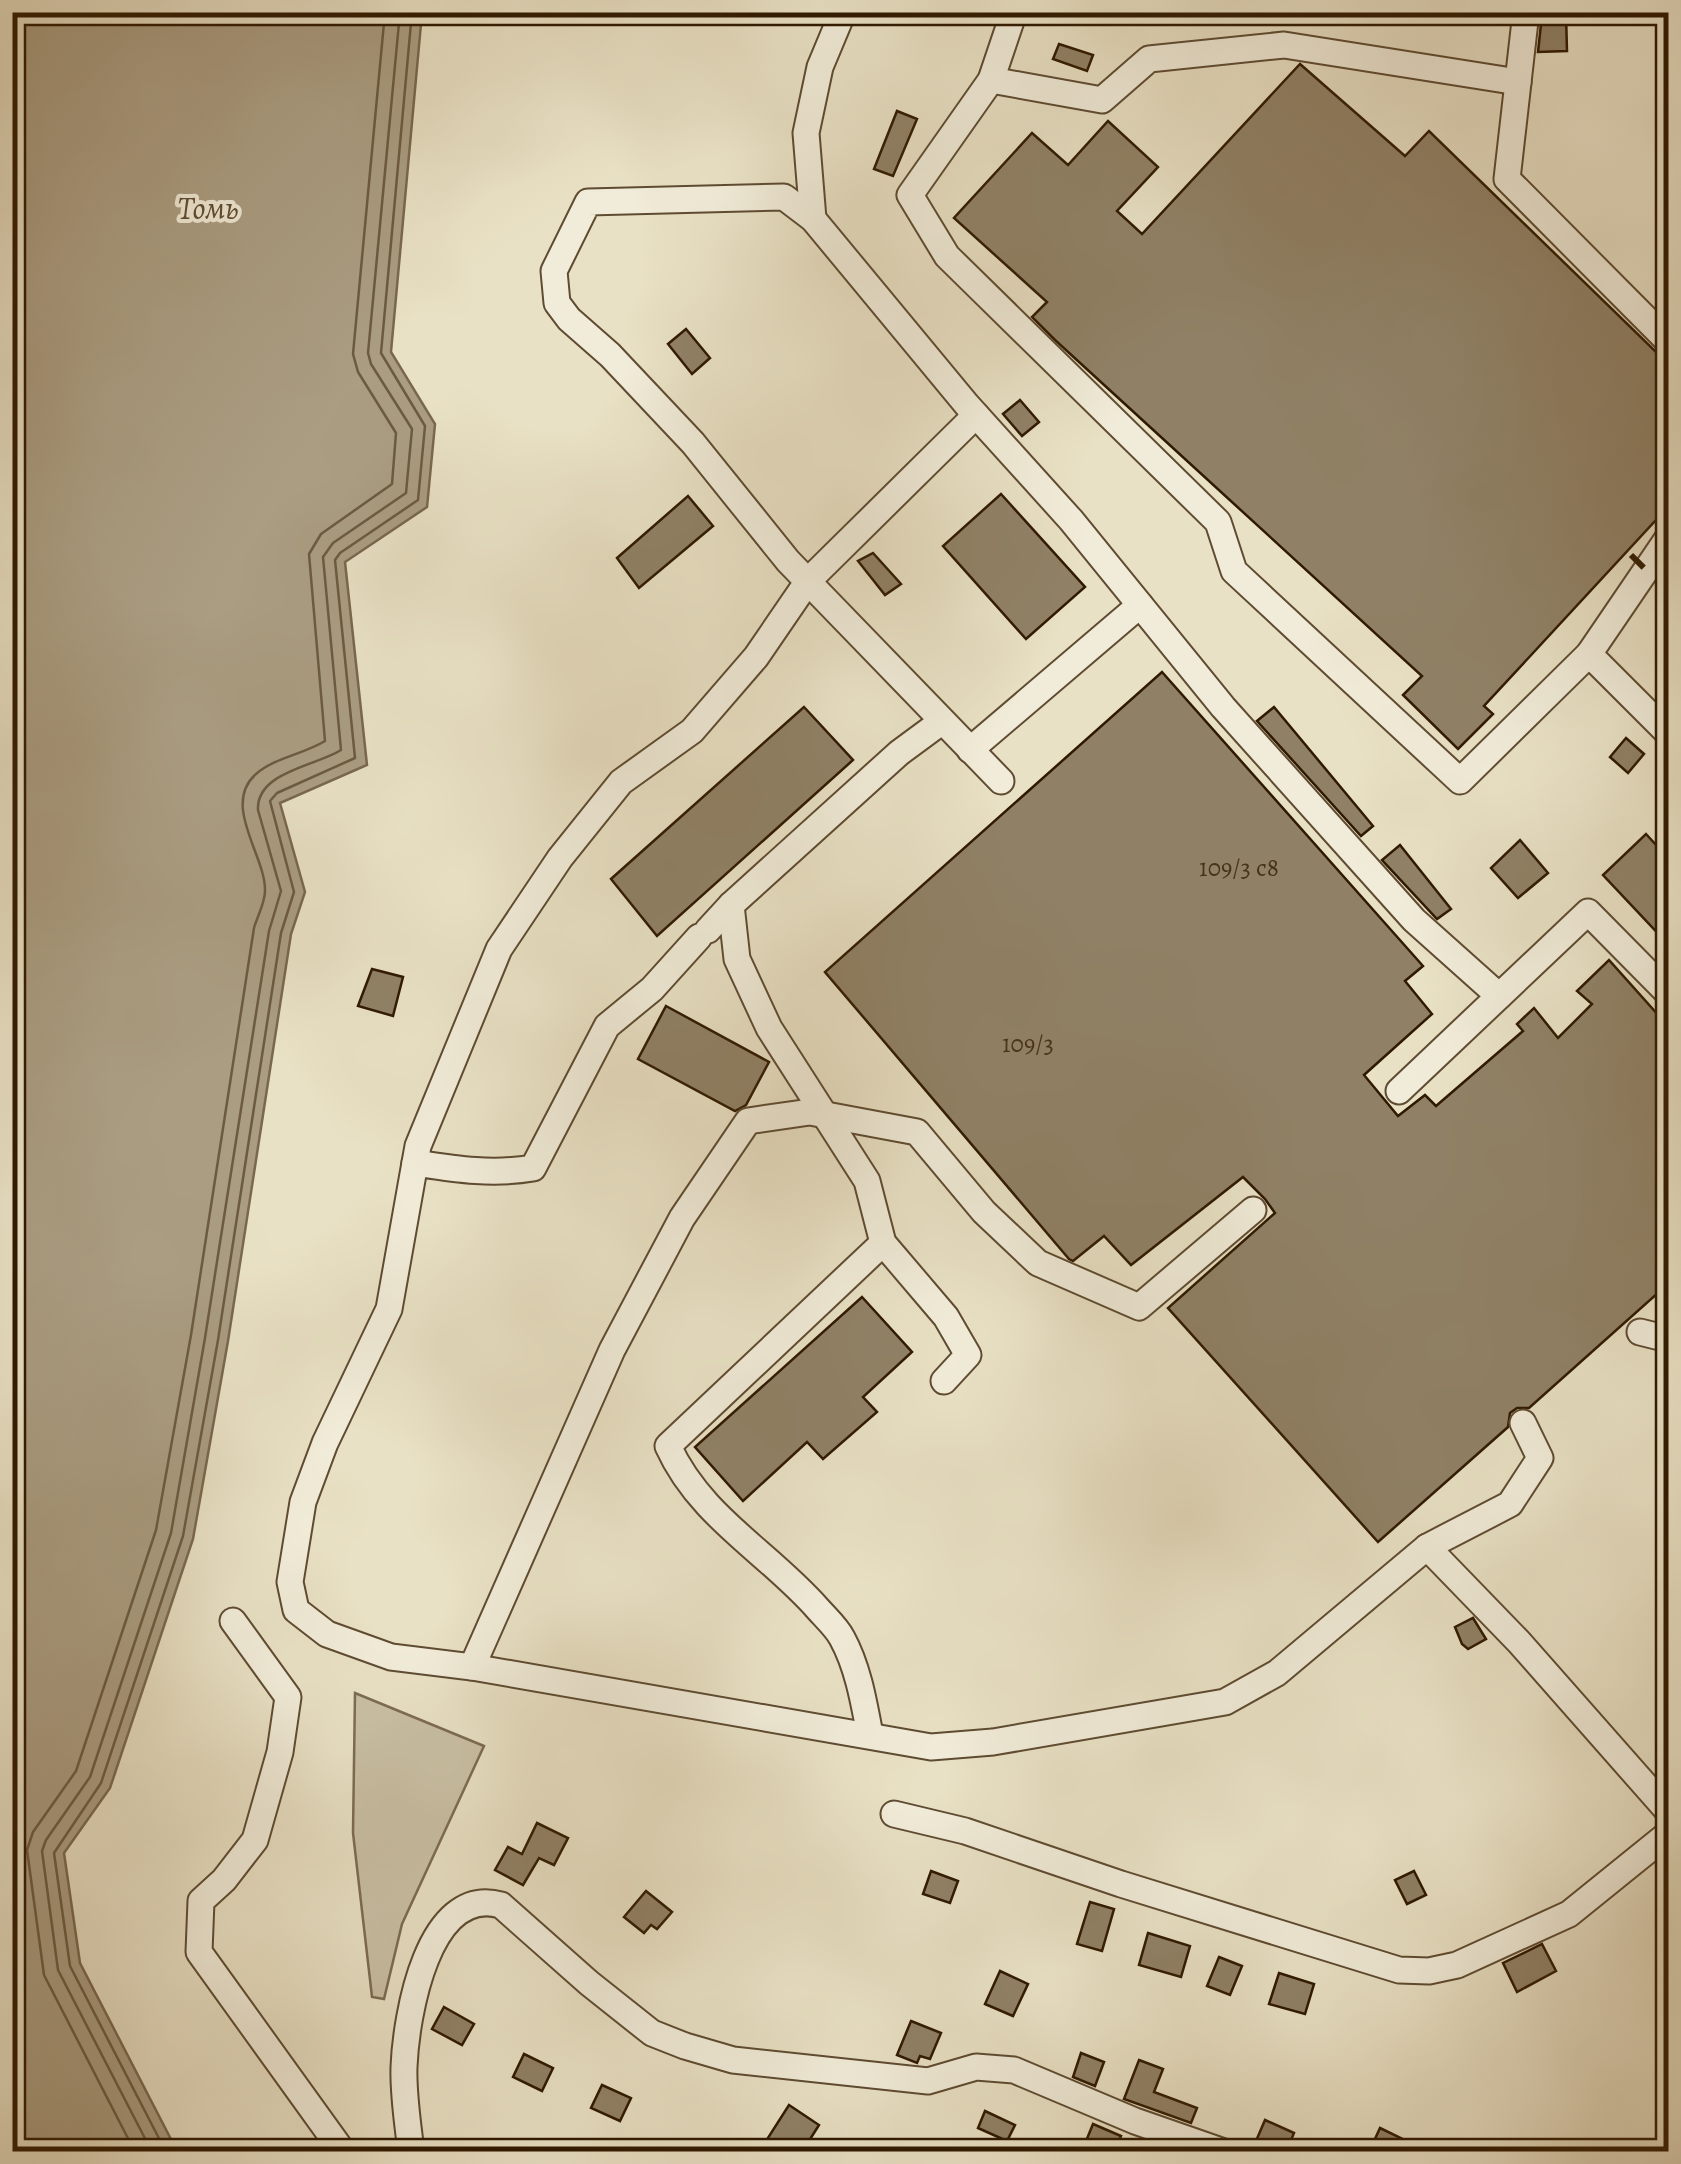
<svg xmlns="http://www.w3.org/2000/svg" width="1681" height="2164" font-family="Alegreya,serif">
<rect width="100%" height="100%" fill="#e9e1c5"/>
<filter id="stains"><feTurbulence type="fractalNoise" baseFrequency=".002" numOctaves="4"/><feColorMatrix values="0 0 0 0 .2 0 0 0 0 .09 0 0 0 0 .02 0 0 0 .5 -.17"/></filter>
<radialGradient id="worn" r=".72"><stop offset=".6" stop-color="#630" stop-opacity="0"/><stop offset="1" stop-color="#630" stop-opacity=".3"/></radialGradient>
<path fill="#c9bfa4" stroke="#7c6c52" stroke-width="2.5" d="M 355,1693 L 484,1746 L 402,1924 L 384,1999 L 372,1997 L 353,1833 Z"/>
<path fill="#aa9d82" stroke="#79684e" stroke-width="2.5" d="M 12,13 L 422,13 L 391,352 L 435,424 L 427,507 L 345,562 L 367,765 L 280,803 L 305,892 L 291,934 L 228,1341 L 193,1539 L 110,1788 L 64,1853 L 80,1963 L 177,2151 L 13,2151 Z"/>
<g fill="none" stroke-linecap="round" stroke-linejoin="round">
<g stroke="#6c5b41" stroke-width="2.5">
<path d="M 135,2152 L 44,1975 L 27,1850 L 33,1832 L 76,1771 L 156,1530 L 191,1335 L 254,928 C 257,917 265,903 265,891 C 266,856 221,805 256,774 C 274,758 304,754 325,741 L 309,554 L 321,534 L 392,484 L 396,433 L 358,372 L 353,354 L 385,12"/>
<path d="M 152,2152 L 58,1970 L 42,1851 L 46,1840 L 90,1777 L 171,1533 L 205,1338 L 269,931 L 281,891 L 258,810 C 256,772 316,766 341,750 L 323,557 L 333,543 L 406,493 L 412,429 L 371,364 L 368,353 L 400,12"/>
<path d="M 166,2152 L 70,1966 L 54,1853 L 101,1783 L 183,1536 L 218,1340 L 281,933 L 294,892 L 270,801 L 277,793 L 355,758 L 335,560 L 340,553 L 418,500 L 425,426 L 381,353 L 412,12"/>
</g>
</g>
<g fill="#908166" stroke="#2f1900" stroke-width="2.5">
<path d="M 1566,14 L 1567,51 L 1538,52 L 1542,15 Z"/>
<path d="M 1059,44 L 1093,55 L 1087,71 L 1053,59 Z"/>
<path d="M 1300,64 L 1405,156 L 1429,131 L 1656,352 L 1668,358 L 1668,507 L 1484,706 L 1493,714 L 1458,749 L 1403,695 L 1422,676 L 1055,340 L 1032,317 L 1047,302 L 954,218 L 1032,133 L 1068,165 L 1108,121 L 1158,167 L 1117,211 L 1142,234 Z"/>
<path d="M 897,111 L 917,119 L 893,176 L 874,169 Z"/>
<path d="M 686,329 L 710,358 L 692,374 L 668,344 Z"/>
<path d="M 1020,400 L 1039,422 L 1022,436 L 1003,414 Z"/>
<path d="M 1001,494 L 1085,587 L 1026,639 L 943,546 Z"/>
<path d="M 688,496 L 713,526 L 639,588 L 617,558 Z"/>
<path d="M 873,553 L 901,584 L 885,595 L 858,561 Z"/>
<path d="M 1162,672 L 1423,966 L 1405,981 L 1432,1014 L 1364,1075 L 1398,1116 L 1425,1095 L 1436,1106 L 1523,1031 L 1517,1024 L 1534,1008 L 1558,1038 L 1592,1004 L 1577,991 L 1609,960 L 1668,1026 L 1668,1284 L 1529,1408 L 1517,1408 L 1510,1413 L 1508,1427 L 1378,1542 L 1168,1308 L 1275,1213 L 1265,1199 L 1243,1177 L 1131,1265 L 1104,1236 L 1073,1261 L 1069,1259 L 825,972 Z"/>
<path d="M 804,707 L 853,760 L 657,936 L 611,879 Z"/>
<path d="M 1274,707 L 1373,826 L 1361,836 L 1257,721 Z"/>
<path d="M 1626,738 L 1644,754 L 1628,773 L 1610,757 Z"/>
<path d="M 1646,834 L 1668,858 L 1668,944 L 1603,875 Z"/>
<path d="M 1520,840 L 1548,873 L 1518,898 L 1491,868 Z"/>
<path d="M 1400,845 L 1451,909 L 1437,919 L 1382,860 Z"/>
<path d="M 372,969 L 403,977 L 393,1016 L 358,1006 Z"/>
<path d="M 666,1006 L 769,1062 L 746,1105 L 735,1111 L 638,1059 Z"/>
<path d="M 862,1297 L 912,1352 L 863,1397 L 877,1412 L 823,1459 L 807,1442 L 743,1501 L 695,1447 Z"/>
<path d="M 1473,1618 L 1486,1639 L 1468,1649 L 1462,1644 L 1455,1627 Z"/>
<path d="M 537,1823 L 568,1838 L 554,1865 L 539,1858 L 523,1885 L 495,1870 L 508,1847 L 522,1854 Z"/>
<path d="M 931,1871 L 958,1881 L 950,1903 L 923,1894 Z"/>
<path d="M 1414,1871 L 1426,1895 L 1407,1904 L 1395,1880 Z"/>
<path d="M 646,1891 L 672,1912 L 657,1929 L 651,1925 L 644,1933 L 624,1917 Z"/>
<path d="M 1090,1902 L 1114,1909 L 1102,1951 L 1077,1944 Z"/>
<path d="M 1148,1933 L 1190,1946 L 1181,1977 L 1139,1965 Z"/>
<path d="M 1542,1944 L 1556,1971 L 1517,1992 L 1503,1963 Z"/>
<path d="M 1219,1957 L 1242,1966 L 1230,1995 L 1207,1986 Z"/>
<path d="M 1000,1971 L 1028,1984 L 1013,2016 L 985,2004 Z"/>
<path d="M 1279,1973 L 1314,1984 L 1305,2014 L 1269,2004 Z"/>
<path d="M 444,2007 L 474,2024 L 462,2045 L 432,2029 Z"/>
<path d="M 911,2021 L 941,2033 L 930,2059 L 920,2056 L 917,2063 L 897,2055 Z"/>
<path d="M 1081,2053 L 1104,2062 L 1095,2086 L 1073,2077 Z"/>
<path d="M 524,2054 L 553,2068 L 542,2091 L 513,2077 Z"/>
<path d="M 1139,2060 L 1163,2069 L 1154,2092 L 1197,2108 L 1191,2123 L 1124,2099 Z"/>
<path d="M 602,2085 L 631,2098 L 620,2121 L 591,2108 Z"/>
<path d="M 789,2105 L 819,2125 L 802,2152 L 759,2152 Z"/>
<path d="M 985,2111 L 1015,2125 L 1007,2141 L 978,2128 Z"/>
<path d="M 1265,2120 L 1294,2133 L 1286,2152 L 1256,2141 Z"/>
<path d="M 1093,2124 L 1121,2136 L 1114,2152 L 1098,2152 L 1084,2146 Z"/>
<path d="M 1380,2128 L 1405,2140 L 1400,2152 L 1369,2152 Z"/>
</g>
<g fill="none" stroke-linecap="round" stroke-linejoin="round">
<g stroke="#5e4b31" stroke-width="29">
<g id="minor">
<path d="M 1014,12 L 991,80 L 910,195 L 947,256 L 1218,522 L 1234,571 L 1460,781 L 1589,654"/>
<path d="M 1526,12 L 1507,179 L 1668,341"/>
<path d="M 991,80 L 1102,100 L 1149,59 L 1284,45 L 1518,82"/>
<path d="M 813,219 L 806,133 L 820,67 L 843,12"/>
<path d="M 976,415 L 808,581 L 756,657 L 692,731 L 621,782 L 560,858 L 499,949 L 418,1146 L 389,1309 L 325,1443 L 303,1502 L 290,1582 L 296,1610 L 327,1634 L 391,1657 L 472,1667 L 931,1747 L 993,1742 L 1225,1702 L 1277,1673 L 1427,1547 L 1519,1642 L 1668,1811"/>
<path d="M 1668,538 L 1589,654 L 1668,733"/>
<path d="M 970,750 L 1140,605"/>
<path d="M 1001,781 L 788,561 L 693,443 L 610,355 L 569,319 L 557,303 L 554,271 L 588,202 L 784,197 L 813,219 L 967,405 L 1071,520 L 1223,707 L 1414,920 L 1499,996"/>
<path d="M 731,905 L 737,959 L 769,1028 L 867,1181 L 883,1243 L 946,1317 L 968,1355 L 944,1381"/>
<path d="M 708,930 L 731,905 L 899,753 L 941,722"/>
<path d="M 1399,1091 L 1588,912 L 1668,993"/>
<path d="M 415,1163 C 455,1169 492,1175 533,1168 L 607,1026 L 652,989 L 699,937"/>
<path d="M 1640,1332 L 1668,1339"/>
<path d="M 1427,1547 L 1510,1504 L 1540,1458 L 1523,1423"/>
<path d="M 233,1621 L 288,1697 L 280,1752 L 255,1840 L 224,1880 L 201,1901 L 199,1952 L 343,2152"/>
<path d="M 472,1667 L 612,1350 L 682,1218 L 748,1121 L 810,1112 L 917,1132 L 984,1212 L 1038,1263 L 1139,1307 L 1253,1210"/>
<path d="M 870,1735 C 864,1703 858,1667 842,1638 C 837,1628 826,1618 818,1609 C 768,1552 700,1517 668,1446 L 883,1243"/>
<path d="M 894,1814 L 965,1831 L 1121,1884 L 1399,1970 L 1429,1971 L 1457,1965 L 1569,1914 L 1668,1834"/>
<path d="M 411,2152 C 408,2124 403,2095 404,2067 C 406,2016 428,1884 501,1905 L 589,1983 L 652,2033 L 685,2046 L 733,2060 L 928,2081 L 976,2067 L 1014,2070 L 1135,2121 L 1224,2152"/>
</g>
</g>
<use href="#minor" stroke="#f1ecd9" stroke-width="25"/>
<path stroke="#2f1900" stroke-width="6" stroke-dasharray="18 18" stroke-linecap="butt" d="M 1631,555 L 1668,592"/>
</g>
<g text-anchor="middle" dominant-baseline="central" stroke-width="8" stroke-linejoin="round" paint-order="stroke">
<g font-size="25" fill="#47331a">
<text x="1239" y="868">109/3 с8</text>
<text x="1028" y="1044">109/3</text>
</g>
<g font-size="32" font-style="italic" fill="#604e34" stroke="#f1ecd9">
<text x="208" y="208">Томь</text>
</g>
</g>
<rect width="1681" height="2164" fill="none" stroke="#e9e1c5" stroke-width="50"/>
<rect x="15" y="15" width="1651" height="2134" fill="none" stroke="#2f1900" stroke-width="5"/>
<rect x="25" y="25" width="1631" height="2114" fill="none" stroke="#2f1900" stroke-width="2.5"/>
<rect width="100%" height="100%" filter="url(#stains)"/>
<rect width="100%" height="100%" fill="url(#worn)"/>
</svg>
